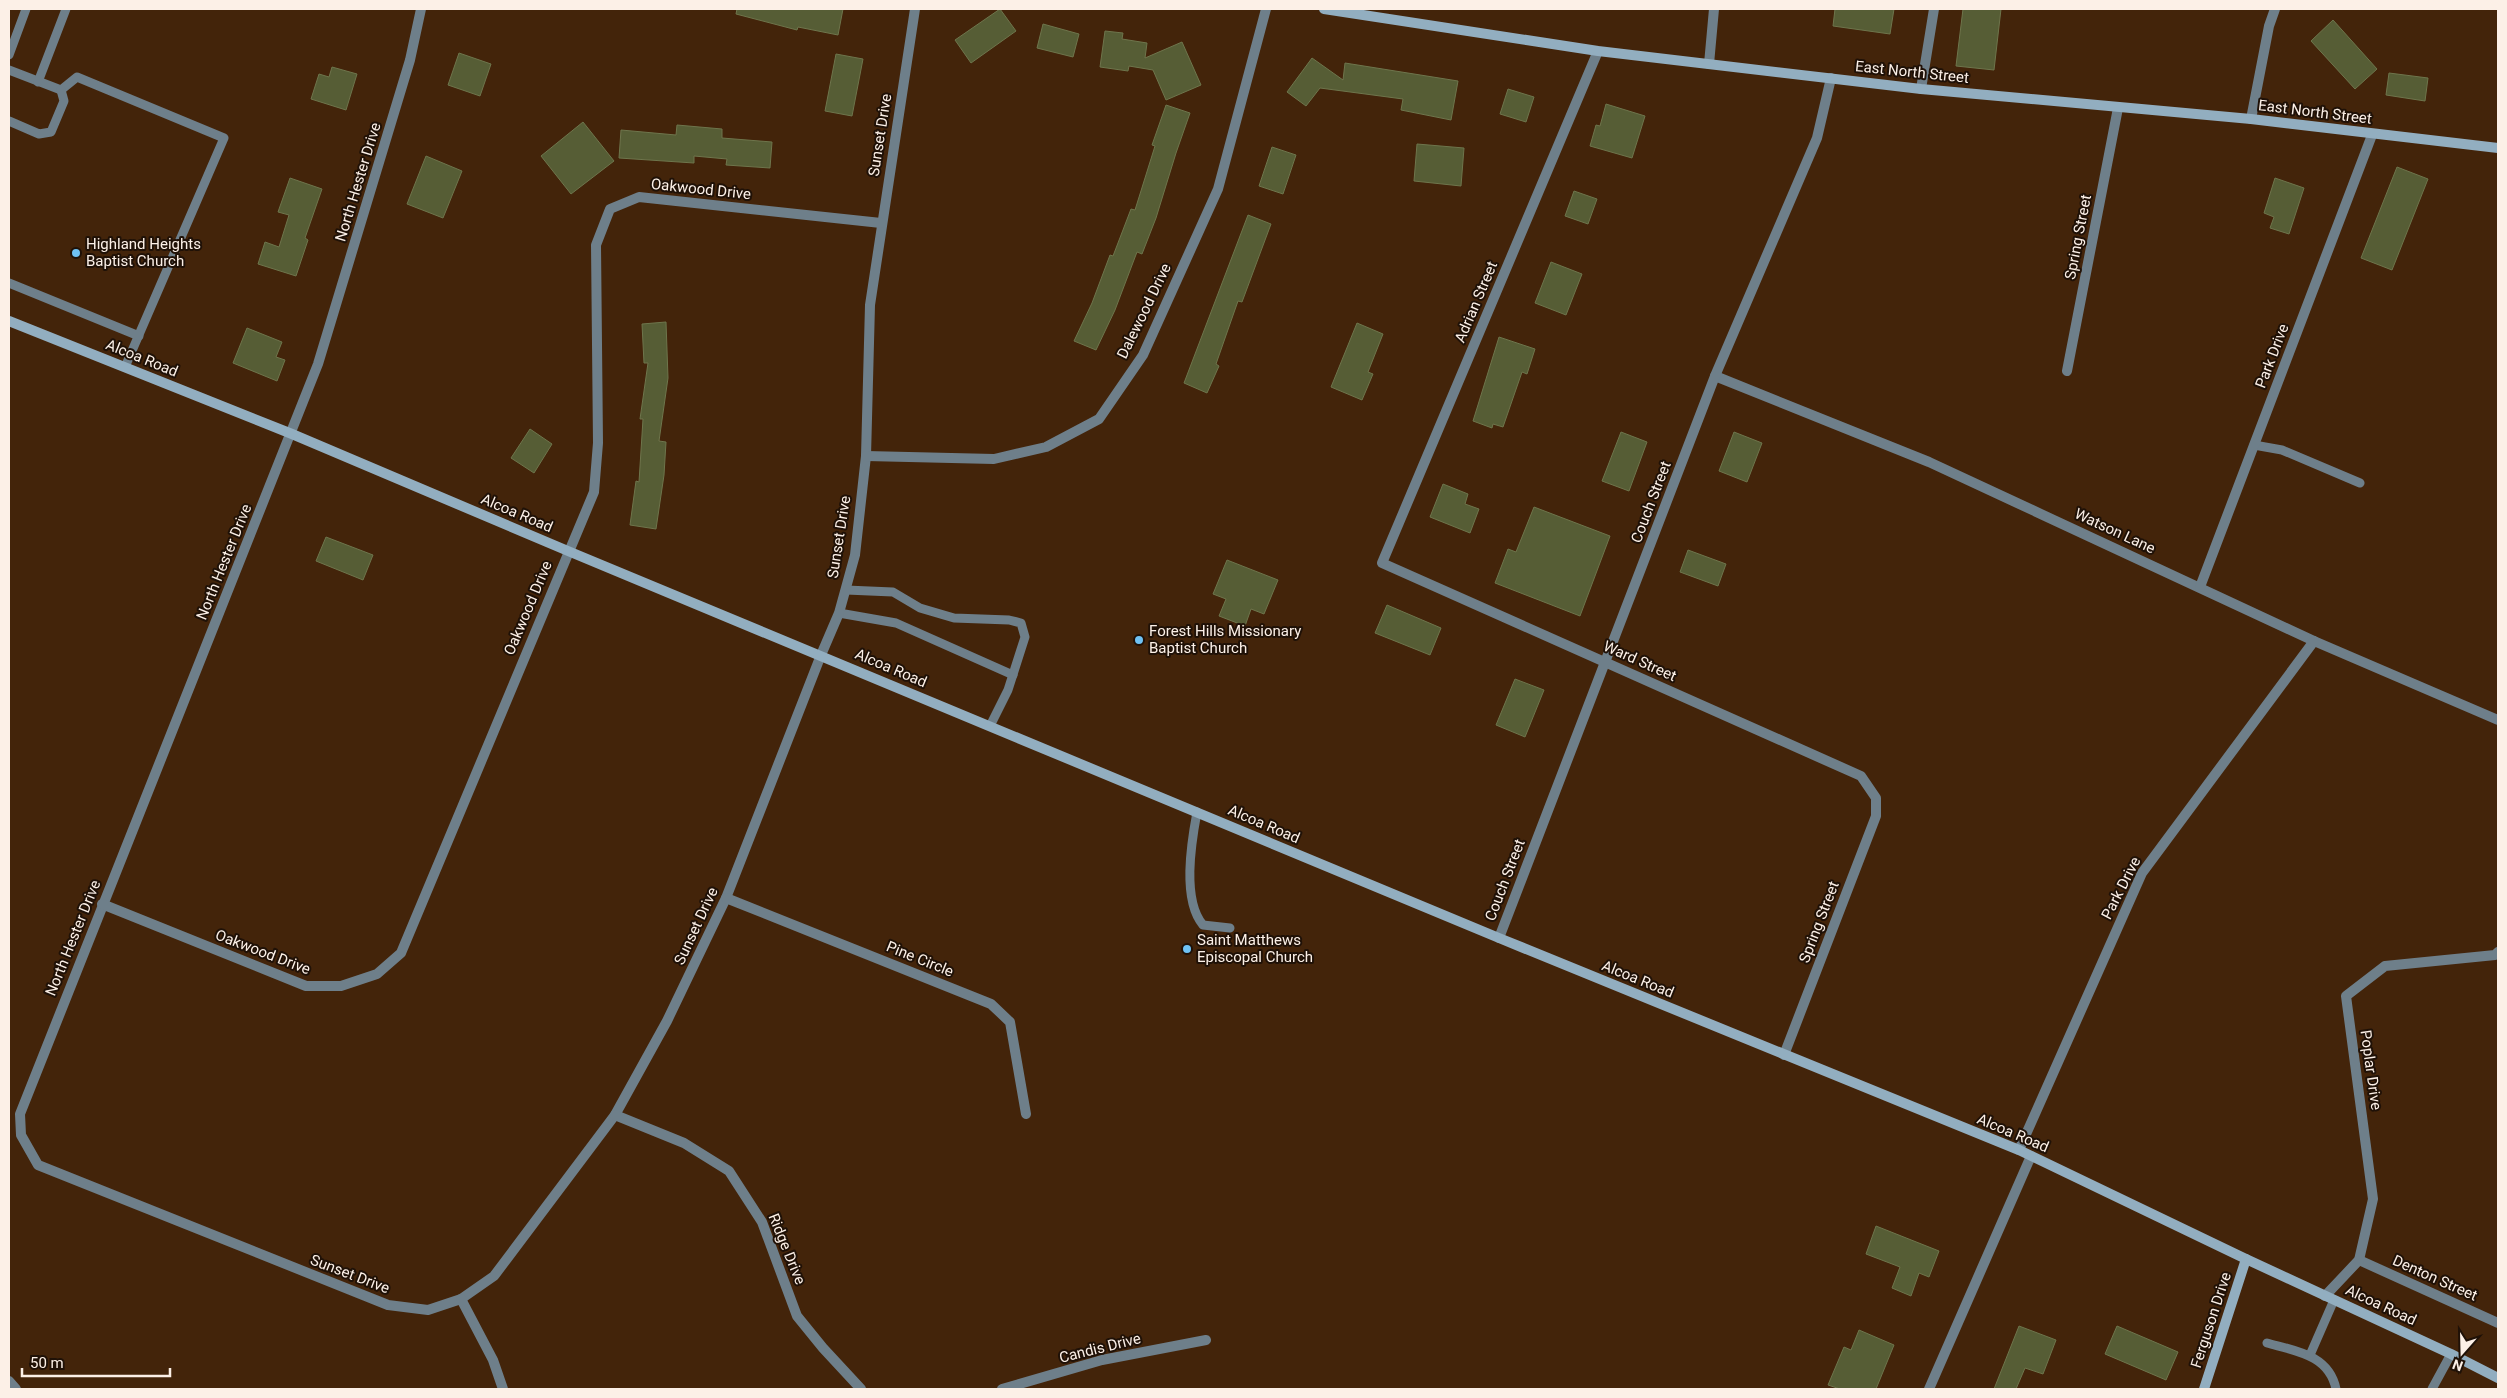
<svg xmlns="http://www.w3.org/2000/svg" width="2507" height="1398" font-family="Roboto,sans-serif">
<rect width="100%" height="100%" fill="#43240a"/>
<g fill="#565d35" stroke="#6e754c">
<path d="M 737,9 L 843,9 L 838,35 L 798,27 L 797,30 L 736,14 Z"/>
<path d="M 1000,9 L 1016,31 L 971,63 L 955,40 Z"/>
<path d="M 1835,9 L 1894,9 L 1890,34 L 1833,26 Z"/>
<path d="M 1963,9 L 2001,9 L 1994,70 L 1956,66 Z"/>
<path d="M 2333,20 L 2377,69 L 2355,89 L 2311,41 Z"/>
<path d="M 1043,24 L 1079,34 L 1073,57 L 1037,48 Z"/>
<path d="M 1105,31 L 1123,33 L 1122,39 L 1147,43 L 1145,58 L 1182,42 L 1201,85 L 1166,100 L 1153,70 L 1129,66 L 1128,71 L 1100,67 Z"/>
<path d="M 459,53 L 491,64 L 480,96 L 448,85 Z"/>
<path d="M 836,54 L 863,59 L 852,116 L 825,111 Z"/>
<path d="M 1312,58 L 1343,80 L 1345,63 L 1458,81 L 1451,120 L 1401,110 L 1403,99 L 1320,88 L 1306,106 L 1287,92 Z"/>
<path d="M 332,67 L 357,74 L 346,110 L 311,99 L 319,74 L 329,77 Z"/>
<path d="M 2389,73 L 2428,78 L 2425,101 L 2386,95 Z"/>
<path d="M 1508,89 L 1534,97 L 1526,122 L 1500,114 Z"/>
<path d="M 1606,104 L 1645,116 L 1632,158 L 1590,146 L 1596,125 L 1600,126 Z"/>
<path d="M 1166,105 L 1190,113 L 1176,153 L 1156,218 L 1142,254 L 1137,252 L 1115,310 L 1096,350 L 1074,341 L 1092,303 L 1110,255 L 1113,256 L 1131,209 L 1135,210 L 1155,146 L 1152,145 Z"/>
<path d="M 583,122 L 614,161 L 571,194 L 541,156 Z"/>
<path d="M 677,125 L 722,129 L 722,138 L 772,142 L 770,168 L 726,165 L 727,159 L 694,156 L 694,163 L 619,158 L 621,130 L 676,135 Z"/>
<path d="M 1417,144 L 1464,148 L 1461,186 L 1414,181 Z"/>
<path d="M 1272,147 L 1296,155 L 1283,194 L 1259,186 Z"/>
<path d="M 426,156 L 462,171 L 443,218 L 407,204 Z"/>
<path d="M 2397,167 L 2428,179 L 2392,270 L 2361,258 Z"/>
<path d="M 290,178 L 322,189 L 305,238 L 308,240 L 296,276 L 258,264 L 265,242 L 279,247 L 289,215 L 278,212 Z"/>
<path d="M 2275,178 L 2304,188 L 2289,234 L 2270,228 L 2274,217 L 2264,213 Z"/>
<path d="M 1574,191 L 1597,199 L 1588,224 L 1565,216 Z"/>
<path d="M 1248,215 L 1271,224 L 1242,302 L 1238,301 L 1216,364 L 1219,366 L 1207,393 L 1184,383 Z"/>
<path d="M 1551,262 L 1582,274 L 1566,315 L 1535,303 Z"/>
<path d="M 666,322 L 668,378 L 659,441 L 666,442 L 664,475 L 656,529 L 630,525 L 636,481 L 639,482 L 643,419 L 640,419 L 648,363 L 644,363 L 642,324 Z"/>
<path d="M 1357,323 L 1383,334 L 1368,372 L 1373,374 L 1362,400 L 1331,387 Z"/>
<path d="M 247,328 L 282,342 L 276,357 L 285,360 L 277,381 L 233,363 Z"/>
<path d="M 1499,337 L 1535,349 L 1527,374 L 1522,372 L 1503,427 L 1493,424 L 1492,428 L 1473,421 Z"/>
<path d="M 530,429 L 552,444 L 534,473 L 511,458 Z"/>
<path d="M 1621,432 L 1647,442 L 1629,491 L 1602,481 Z"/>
<path d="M 1734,432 L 1762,443 L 1747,482 L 1719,471 Z"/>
<path d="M 1443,484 L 1468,494 L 1465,504 L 1479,509 L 1470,533 L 1430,517 Z"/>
<path d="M 1534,507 L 1610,536 L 1580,616 L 1495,583 L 1508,549 L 1516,552 Z"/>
<path d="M 326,537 L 373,555 L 363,580 L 316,561 Z"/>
<path d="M 1688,550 L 1726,564 L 1718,586 L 1680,572 Z"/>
<path d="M 1227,560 L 1278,580 L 1264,614 L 1251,609 L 1245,626 L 1219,616 L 1226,599 L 1213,594 Z"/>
<path d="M 1387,605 L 1441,628 L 1430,655 L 1375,633 Z"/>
<path d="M 1515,679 L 1544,690 L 1525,737 L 1496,725 Z"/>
<path d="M 1876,1226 L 1939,1251 L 1929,1277 L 1919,1273 L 1911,1296 L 1892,1288 L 1900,1267 L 1866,1254 Z"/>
<path d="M 2019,1326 L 2056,1340 L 2043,1374 L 2025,1368 L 2016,1389 L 1994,1389 Z"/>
<path d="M 2117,1326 L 2178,1352 L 2166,1380 L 2105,1354 Z"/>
<path d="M 1859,1330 L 1894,1345 L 1876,1389 L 1840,1389 L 1828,1385 L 1844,1347 L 1851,1350 Z"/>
</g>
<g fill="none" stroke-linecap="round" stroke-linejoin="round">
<g stroke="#6e7f8a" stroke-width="9">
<path d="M 9,55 L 26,9"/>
<path d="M 9,70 L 61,90"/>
<path d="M 38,82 L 66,9"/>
<path d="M 61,90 L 77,77 L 224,138 L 125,367"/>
<path d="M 9,121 L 39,134 L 51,132 L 64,101 L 61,90"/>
<path d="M 9,283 L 139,336"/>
<path d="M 2254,445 L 2282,450 L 2360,483"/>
<path d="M 846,590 L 893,592 L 920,608 L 954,618 L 1009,620 L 1021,623 L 1025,637 L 1008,690 L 990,726"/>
<path d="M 839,613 L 896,623 L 1013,675"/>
<path d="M 1197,812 C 1191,844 1182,900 1203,925 L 1230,928"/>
<path d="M 2267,1343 C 2296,1351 2329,1355 2336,1389"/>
<path d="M 2310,1355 L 2334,1300"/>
<path d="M 2432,1389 L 2451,1354"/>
</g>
<g stroke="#6e7f8a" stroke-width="10">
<path d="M 421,9 L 410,60 L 318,364 L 20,1114 L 21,1135 L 38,1165 L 388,1305 L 428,1310 L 461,1299 L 494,1276 L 615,1115 L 667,1021 L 726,898 L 821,655 L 839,613 L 855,555 L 866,456 L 870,305 L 915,9"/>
<path d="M 1598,51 L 1382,563 L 1861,776 L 1876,798 L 1876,816 L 1784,1055"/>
<path d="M 1709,64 L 1714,9"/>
<path d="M 1921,89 L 1934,9"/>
<path d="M 2251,119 L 2269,26 L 2275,9"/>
<path d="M 2067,371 L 2118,108"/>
<path d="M 1715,376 L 1929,462 L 2314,641 L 2498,720"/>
<path d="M 866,456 L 994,459 L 1046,447 L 1099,419 L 1143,355 L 1218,189 L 1266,9"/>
<path d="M 2200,587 L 2372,135"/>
<path d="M 726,898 L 991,1004 L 1010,1022 L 1026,1114"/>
<path d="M 102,904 L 306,986 L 341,986 L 377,974 L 401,953 L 594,492 L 598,443 L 596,245 L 610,209 L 639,197 L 881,223"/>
<path d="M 1499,938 L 1715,376 L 1817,138 L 1831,78"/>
<path d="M 615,1115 L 684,1143 L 729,1171 L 762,1222 L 797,1316 L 823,1348 L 861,1389"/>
<path d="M 2019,1150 L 2142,873 L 2314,641"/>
<path d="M 2359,1260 L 2498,1323"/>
<path d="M 2325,1296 L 2359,1260 L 2373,1199 L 2346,996 L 2385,966 L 2495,955 L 2498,952"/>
<path d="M 461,1299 L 493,1360 L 503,1389"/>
<path d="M 9,1381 L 16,1389"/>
<path d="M 1002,1389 L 1102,1360 L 1206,1340"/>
<path d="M 1929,1389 L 2031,1156"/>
</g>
<g stroke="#92aec0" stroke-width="10">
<path d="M 1324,9 L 1598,51 L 1921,89 L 2251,119 L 2498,148"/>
<path d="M 9,321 L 292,434 L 568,551 L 1499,938 L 2019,1150 L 2246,1259 L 2451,1354 L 2498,1378"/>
<path d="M 2204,1389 L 2246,1259"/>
</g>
</g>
<g fill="#6fc2f4" stroke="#1f1107" stroke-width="2">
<circle cx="76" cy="253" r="5"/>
<circle cx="1139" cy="640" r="5"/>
<circle cx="1187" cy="949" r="5"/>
</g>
<g text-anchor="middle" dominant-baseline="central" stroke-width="4" stroke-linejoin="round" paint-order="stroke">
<g font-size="15" fill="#fcf0e7" stroke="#1f1107">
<text transform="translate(1912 72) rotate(6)">East North Street</text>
<text transform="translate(2315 112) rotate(7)">East North Street</text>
<text transform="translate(880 135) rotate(-81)">Sunset Drive</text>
<text transform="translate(358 182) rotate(-73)">North Hester Drive</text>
<text transform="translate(701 189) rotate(6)">Oakwood Drive</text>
<text transform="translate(2078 237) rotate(-79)">Spring Street</text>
<text transform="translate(1476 302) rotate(-67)">Adrian Street</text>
<text transform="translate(1144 311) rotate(-64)">Dalewood Drive</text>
<text transform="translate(2272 356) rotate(-69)">Park Drive</text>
<text transform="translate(142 358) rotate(22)">Alcoa Road</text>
<text transform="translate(1651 502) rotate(-69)">Couch Street</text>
<text transform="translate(517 513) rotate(23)">Alcoa Road</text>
<text transform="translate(2115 531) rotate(25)">Watson Lane</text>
<text transform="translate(839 537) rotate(-81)">Sunset Drive</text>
<text transform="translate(224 562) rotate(-68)">North Hester Drive</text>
<text transform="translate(528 608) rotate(-67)">Oakwood Drive</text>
<text transform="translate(1640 661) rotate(24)">Ward Street</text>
<text transform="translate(891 668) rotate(23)">Alcoa Road</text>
<text transform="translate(1264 824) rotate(23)">Alcoa Road</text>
<text transform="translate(1505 880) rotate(-69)">Couch Street</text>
<text transform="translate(2121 888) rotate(-63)">Park Drive</text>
<text transform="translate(1819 922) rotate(-69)">Spring Street</text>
<text transform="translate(696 926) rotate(-65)">Sunset Drive</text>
<text transform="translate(73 938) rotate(-68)">North Hester Drive</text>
<text transform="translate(263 952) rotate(21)">Oakwood Drive</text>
<text transform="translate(920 959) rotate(22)">Pine Circle</text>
<text transform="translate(1638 979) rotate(22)">Alcoa Road</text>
<text transform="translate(2371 1070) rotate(82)">Poplar Drive</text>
<text transform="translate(2013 1133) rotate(23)">Alcoa Road</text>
<text transform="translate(787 1249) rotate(68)">Ridge Drive</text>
<text transform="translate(350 1274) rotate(21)">Sunset Drive</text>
<text transform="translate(2435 1278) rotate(24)">Denton Street</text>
<text transform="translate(2381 1305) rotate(25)">Alcoa Road</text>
<text transform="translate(2211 1320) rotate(-72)">Ferguson Drive</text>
<text transform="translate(1100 1348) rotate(-14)">Candis Drive</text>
</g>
<g font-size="15" fill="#fcf0e7" stroke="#1f1107" text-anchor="start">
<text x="86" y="244">Highland Heights<tspan x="86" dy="17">Baptist Church</tspan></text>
<text x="1149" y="631">Forest Hills Missionary<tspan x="1149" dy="17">Baptist Church</tspan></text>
<text x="1197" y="940">Saint Matthews<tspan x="1197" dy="17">Episcopal Church</tspan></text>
</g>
</g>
<rect width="2507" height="1398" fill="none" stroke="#fcf0e7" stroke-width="20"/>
<g transform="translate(2462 1353) rotate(200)" stroke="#1f1107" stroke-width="4" paint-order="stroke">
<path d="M0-4L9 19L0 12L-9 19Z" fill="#fcf0e7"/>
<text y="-8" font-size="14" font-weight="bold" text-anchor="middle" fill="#fcf0e7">N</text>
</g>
<path d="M22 1368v8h148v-8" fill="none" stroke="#fcf0e7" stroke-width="2.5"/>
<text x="30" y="1368" font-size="15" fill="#fcf0e7" stroke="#1f1107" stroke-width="4" paint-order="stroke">50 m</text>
</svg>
